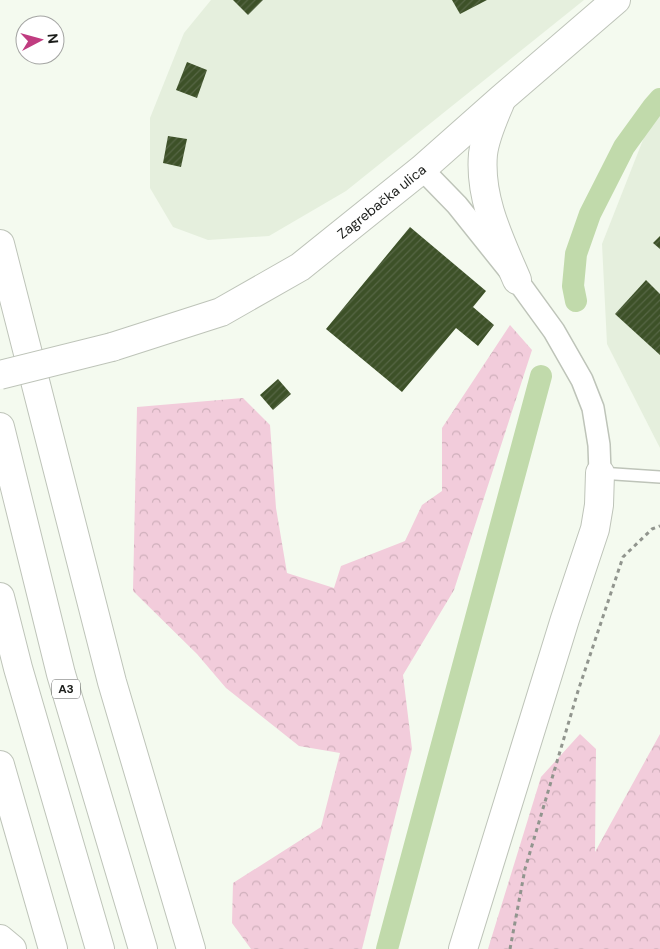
<svg xmlns="http://www.w3.org/2000/svg" width="660" height="949" font-family="'DM Sans',sans-serif">
<defs>
<pattern id="forest-crowns" width="20" height="18" patternUnits="userSpaceOnUse" patternTransform="scale(1.25)"><rect width="20" height="18" fill="#f2ccdb"/><path d="M2 6a3 3 0 1 1 6 0M12 15a3 3 0 1 1 6 0" fill="none" stroke="#cfafbb"/></pattern>
<pattern id="building-hatch" width="6" height="6" patternUnits="userSpaceOnUse" patternTransform="scale(1.25)"><rect width="6" height="6" fill="#3d5128"/><path d="M-1 1l2-2M0 6l6-6M5 7l2-2" fill="none" stroke="#566645"/></pattern>
</defs>
<rect width="100%" height="100%" fill="#f4faef"/>
<g fill="#e5efdd">
<path d="M 211,0 L 584,0 L 346,191 L 269,236 L 208,240 L 173,227 L 150,188 L 150,118 L 184,33 Z"/>
<path d="M 660,113 L 660,448 L 607,344 L 602,244 L 650,122 Z"/>
</g>
<g fill="url(#forest-crowns)">
<path d="M 510,325 L 532,350 L 454,590 L 403,675 L 412,749 L 362,949 L 251,949 L 232,923 L 233,883 L 321,827 L 340,753 L 299,746 L 226,688 L 197,654 L 133,591 L 137,407 L 243,398 L 270,425 L 276,508 L 287,573 L 334,588 L 341,566 L 405,541 L 422,505 L 442,491 L 442,428 Z"/>
<path d="M 580,734 L 596,749 L 595,852 L 660,734 L 660,949 L 488,949 L 541,777 Z"/>
</g>
<g fill="none" stroke-linecap="round" stroke-linejoin="round">
<g stroke="#c1daab" stroke-width="22">
<path d="M 576,301 L 573,286 L 576,254 L 590,214 L 624,147 L 653,107 L 660,99"/>
<path d="M 387,949 L 541,376"/>
</g>
</g>
<g fill="url(#building-hatch)">
<path d="M 233,0 L 263,0 L 248,15 Z"/>
<path d="M 452,0 L 487,0 L 460,14 Z"/>
<path d="M 187,62 L 207,70 L 197,98 L 176,90 Z"/>
<path d="M 168,136 L 187,139 L 181,167 L 163,163 Z"/>
<path d="M 410,227 L 486,291 L 473,307 L 494,325 L 478,346 L 456,328 L 402,392 L 326,329 Z"/>
<path d="M 660,236 L 660,249 L 653,243 Z"/>
<path d="M 646,280 L 660,294 L 660,355 L 615,314 Z"/>
<path d="M 278,379 L 291,394 L 273,410 L 260,395 Z"/>
</g>
<g fill="none" stroke-linecap="round" stroke-linejoin="round">
<g stroke="#bec4b9" stroke-width="14">
<path id="lane" d="M 600,473 L 660,477"/>
</g>
<g stroke="#bec4b9" stroke-width="24">
<path id="street" d="M 422,169 L 457,205 L 517,280 L 554,331 L 582,380 L 593,408 L 599,445 L 600,473"/>
</g>
<g stroke="#bec4b9" stroke-width="30">
<g id="secondary">
<path d="M 500,103 C 493,119 485,137 483,154 C 479,199 500,240 517,280"/>
<path id="s1" d="M 112,347 L 221,312 L 300,267 L 422,169 L 501,99 L 616,0"/>
</g>
</g>
<g stroke="#bec4b9" stroke-width="30">
<g id="highway">
<path d="M 0,244 L 112,682 L 191,949"/>
<path d="M 0,427 L 61,674 L 143,949"/>
<path d="M 0,597 L 18,668 L 100,949"/>
<path d="M 0,765 L 53,949"/>
<path d="M 0,939 L 12,949"/>
<path d="M 463,949 L 565,619 L 595,529 L 599,505 L 600,473"/>
</g>
</g>
<path stroke="#91958e" stroke-width="3" stroke-dasharray="4 4" stroke-linecap="butt" d="M 510,949 L 525,869 L 578,691 L 623,557 L 652,529 L 660,526"/>
<use href="#lane" stroke="#fff" stroke-width="11"/>
<use href="#street" stroke="#fff" stroke-width="21"/>
<use href="#secondary" stroke="#fff" stroke-width="28"/>
<use href="#highway" stroke="#fff" stroke-width="28"/>
<g stroke="#bec4b9" stroke-width="30" stroke-linecap="butt">
<path id="secondary-bridge" d="M 0,375 L 112,347"/>
</g>
<use href="#secondary-bridge" stroke="#fff" stroke-width="28"/>
</g>
<g text-anchor="middle" dominant-baseline="central" stroke-width="5" stroke-linejoin="round" paint-order="stroke">
<rect fill="#fff" stroke="#5f615f" stroke-width="1" x="52" y="679.5" width="28" height="19" rx="4"/>
<g font-size="12" font-weight="bold" fill="#1b1d1a">
<text x="66" y="689">A3</text>
</g>
<g font-size="14" fill="#1b1d1a" stroke="#fff">
<text stroke="none"><textPath href="#s1" startOffset="310">Zagrebačka ulica</textPath></text>
</g>
</g>
<g transform="translate(40 40) rotate(84)"><circle r="24" fill="#ffffff" stroke="#a4a5a3"/>
<path d="M0-4L9 19L0 12L-9 19Z" fill="#c03c80"/>
<text y="-8" font-size="14" font-weight="bold" text-anchor="middle" fill="#1b1d1a">N</text>
</g>
</svg>
